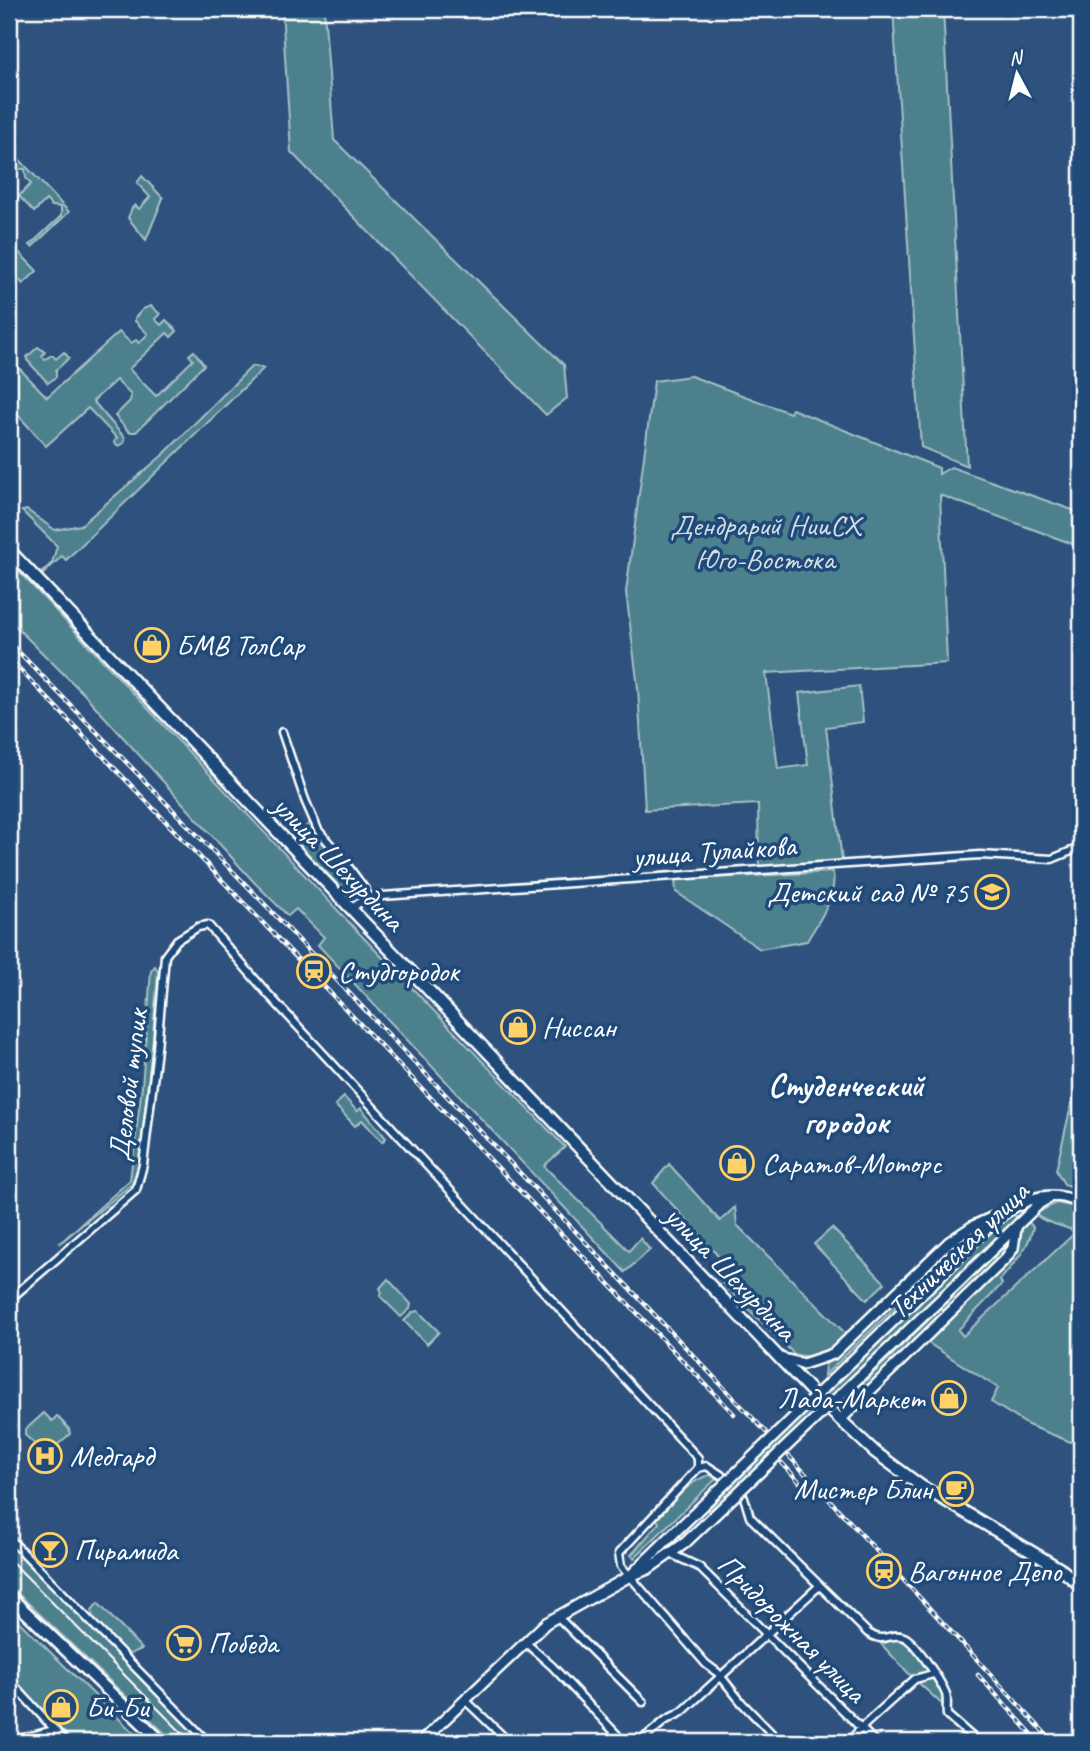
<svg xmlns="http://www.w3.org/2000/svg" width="1090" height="1751" font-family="Caveat,sans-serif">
<rect width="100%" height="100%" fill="#2e527d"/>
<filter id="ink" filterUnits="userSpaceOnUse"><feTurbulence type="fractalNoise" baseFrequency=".0143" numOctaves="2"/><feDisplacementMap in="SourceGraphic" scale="14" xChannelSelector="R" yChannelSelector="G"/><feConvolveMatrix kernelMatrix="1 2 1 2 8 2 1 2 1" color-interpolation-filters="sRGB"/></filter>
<g filter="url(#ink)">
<g fill="#4e808d" stroke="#a6c0c6" stroke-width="2">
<path d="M 282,9 L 324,9 L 334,140 L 564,365 L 567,398 L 546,415 L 291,152 Z"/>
<path d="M 893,9 L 943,9 L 967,466 L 921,447 Z"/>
<path d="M 19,159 L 69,212 L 32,247 L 30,245 L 61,216 L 61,207 L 52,206 L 46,200 L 34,212 L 19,196 L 31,184 L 26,178 L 25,169 L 17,169 L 9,176 L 9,169 Z"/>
<path d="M 142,176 L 163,198 L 146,240 L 128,218 L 132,208 L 135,205 L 139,209 L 150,197 L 137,183 Z"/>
<path d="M 12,245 L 37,271 L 23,284 L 9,269 L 9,249 Z"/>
<path d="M 151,306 L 160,314 L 155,319 L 161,325 L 166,320 L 177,331 L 171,337 L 167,333 L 129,369 L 156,396 L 193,360 L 189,355 L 194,351 L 204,365 L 136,432 L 129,432 L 115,416 L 130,401 L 131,395 L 116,380 L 93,401 L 125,438 L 124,443 L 118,446 L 114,442 L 117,438 L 88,408 L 46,446 L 9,405 L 9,374 L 15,368 L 19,368 L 47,397 L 119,332 L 131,343 L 136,340 L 139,343 L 148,334 L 135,321 L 135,318 L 143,309 Z"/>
<path d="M 38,347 L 45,352 L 42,356 L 45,359 L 52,355 L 56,359 L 64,352 L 69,358 L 56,370 L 56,377 L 48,383 L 27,360 L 27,357 Z"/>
<path d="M 252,366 L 264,368 L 66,560 L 62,556 L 42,575 L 41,573 L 52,563 L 57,546 L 22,511 L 27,510 L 55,530 L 81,525 L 164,454 Z"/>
<path d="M 691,376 L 790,413 L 792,409 L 939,468 L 939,474 L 951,467 L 1081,513 L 1081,547 L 940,495 L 947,663 L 766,673 L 778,769 L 808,765 L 799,693 L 859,686 L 863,722 L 826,727 L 842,861 L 759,869 L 758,804 L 645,810 L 638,688 L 626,592 L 654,381 Z"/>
<path d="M 9,561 L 360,934 L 565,1147 L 544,1166 L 629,1251 L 640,1238 L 650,1250 L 625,1272 L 318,945 L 324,937 L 296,909 L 288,916 L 253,881 L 84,694 L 9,620 Z"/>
<path d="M 311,821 C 321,846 350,861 359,890 C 356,895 353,895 347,894 L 294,840 Z"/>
<path d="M 833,872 C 837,898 819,920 807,941 L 760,949 L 676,892 L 675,880 Z"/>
<path d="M 155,966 L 158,972 L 152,1048 L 139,1164 L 132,1184 L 59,1244 L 130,1180 L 142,1087 L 151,971 Z"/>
<path d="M 1081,1063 L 1081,1190 L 1064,1184 L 1056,1170 Z"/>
<path d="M 344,1097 L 357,1111 L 361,1108 L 386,1138 L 382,1142 L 362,1120 L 355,1126 L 335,1105 Z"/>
<path d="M 669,1164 L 720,1221 L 735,1207 L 737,1225 L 847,1335 C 832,1350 816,1362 794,1354 L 713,1274 L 719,1257 L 653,1183 Z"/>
<path d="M 1056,1203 L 1081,1208 L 1081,1446 L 1028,1425 L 991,1402 L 998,1388 L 925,1341 L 1016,1251 L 1023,1226 L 1027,1220 L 1033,1227 C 1029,1248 1014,1264 1000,1280 L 1002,1284 L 958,1330 L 963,1336 L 1076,1232 C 1063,1225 1045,1224 1035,1214 Z"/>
<path d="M 1010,1214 L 1016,1216 L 1015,1220 L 725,1499 L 708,1511 L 706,1509 Z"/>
<path d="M 832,1228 L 885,1283 L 867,1300 L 814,1244 Z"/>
<path d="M 969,1232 L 973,1232 L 824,1376 L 825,1365 L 951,1245 Z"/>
<path d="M 1005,1246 L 1006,1250 L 1002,1256 L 854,1400 L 846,1400 Z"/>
<path d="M 388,1279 L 411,1304 L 410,1309 L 401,1317 L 380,1296 L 382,1293 L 380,1288 Z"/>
<path d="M 418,1311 L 439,1332 L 427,1344 L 404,1321 L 413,1312 Z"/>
<path d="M 44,1413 L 52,1421 L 57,1416 L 69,1429 L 70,1434 L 54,1448 L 49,1443 L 40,1449 L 25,1435 L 25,1430 Z"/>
<path d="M 710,1475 L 716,1479 L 634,1558 L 631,1555 L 659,1523 L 657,1519 C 671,1504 690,1479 710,1475 Z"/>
<path d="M 9,1542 L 203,1742 L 174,1742 L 9,1585 Z"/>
<path d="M 98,1603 L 142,1649 L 130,1654 L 125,1653 L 93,1620 L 92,1610 Z"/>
<path d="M 9,1612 L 143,1742 L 72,1742 L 9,1675 Z"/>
<path d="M 898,1638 L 906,1640 L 921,1656 L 935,1683 L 944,1694 L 944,1706 L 912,1677 L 881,1644 Z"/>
</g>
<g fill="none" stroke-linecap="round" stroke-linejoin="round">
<path stroke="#4d6c90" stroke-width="6" stroke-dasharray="6 3" stroke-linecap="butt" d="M 721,1475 L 741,1493"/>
<g stroke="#fff" stroke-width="11">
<g id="minor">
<path d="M 282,732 L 305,800 L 318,830 L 342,858 L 366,891 L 367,897"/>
<path d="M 351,909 L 367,897 L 980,855 L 1052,859 L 1081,847"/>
<path d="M 9,1300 L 136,1190 L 143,1165 L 157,1049 L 165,956 L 177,940 L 198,927 L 208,925 L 268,994 L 698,1458 L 698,1468 L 619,1553 L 621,1566 L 706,1664 L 718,1673 L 742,1703 L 780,1742"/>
<path d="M 698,1468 L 707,1466 L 721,1475"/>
<path d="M 744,1497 L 750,1517 L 868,1633 C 886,1645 890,1631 904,1637 C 916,1642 941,1682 946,1694 C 948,1700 946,1708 947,1715 L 978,1742"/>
<path d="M 9,1538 L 208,1742"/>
<path d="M 671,1554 L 699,1567 L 875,1742"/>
<path d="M 557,1616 L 643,1702"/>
<path d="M 525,1642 L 552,1666 L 624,1742"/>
<path d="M 9,1680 L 66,1742"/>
<path d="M 465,1700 L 509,1742"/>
<path d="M 9,1742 L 54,1730"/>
<path d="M 639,1742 L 666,1720 L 682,1712 L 818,1587"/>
<path d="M 849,1742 L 861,1728 L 915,1679 L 933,1674"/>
</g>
</g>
<g stroke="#fff" stroke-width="14">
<g id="secondary">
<path d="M 946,1270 C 975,1242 1009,1194 1054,1196 C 1063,1196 1072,1200 1081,1202"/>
<path d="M 959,1282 L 1040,1203 L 1049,1198"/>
<path d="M 780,1358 L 803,1364 L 833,1354 L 949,1242 L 973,1226 L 1009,1210"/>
<path d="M 840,1420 L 1006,1258 L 1013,1248 L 1016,1228"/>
<path d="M 633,1573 L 674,1533"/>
<path d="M 421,1742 L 546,1623 L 630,1576 L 648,1569 L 685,1543"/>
</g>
</g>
<g stroke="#fff" stroke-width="15">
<g id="primary">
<path d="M 9,550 L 810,1390"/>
<path d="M 833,1413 L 875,1452 L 921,1486 L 1062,1570 L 1081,1586"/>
<path d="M 9,1596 L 162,1742"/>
</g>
</g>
<use href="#minor" stroke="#1f4a7a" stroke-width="6"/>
<use href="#secondary" stroke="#1f4a7a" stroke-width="9"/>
<use href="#primary" stroke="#1f4a7a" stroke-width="10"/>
<path stroke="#fff" stroke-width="2" d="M 9,1559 L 191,1742"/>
<g stroke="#fff" stroke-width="4.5">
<g id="rail">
<path d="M 9,642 L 255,894 L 766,1432"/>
<path d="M 9,658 L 734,1414"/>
<path d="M 789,1456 L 1053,1742"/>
<path d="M 782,1463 L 807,1490"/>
<path d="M 978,1675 L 1039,1742"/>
</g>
</g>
<use href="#rail" stroke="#1f4a7a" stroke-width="2" stroke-dasharray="5" stroke-linecap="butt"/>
<g stroke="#fff" stroke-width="14" stroke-linecap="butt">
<g id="secondary-bridge">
<path d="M 674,1533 L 946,1270"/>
<path d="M 685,1543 L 959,1282"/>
</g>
</g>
<use href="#secondary-bridge" stroke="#1f4a7a" stroke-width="9"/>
</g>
</g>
<defs>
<g id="shop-ring" transform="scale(1.75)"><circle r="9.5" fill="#1f4a7a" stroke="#ffd166" stroke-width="1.5"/><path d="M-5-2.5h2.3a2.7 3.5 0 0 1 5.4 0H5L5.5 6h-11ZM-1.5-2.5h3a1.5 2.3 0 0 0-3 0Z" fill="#ffd166"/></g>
<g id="school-ring" transform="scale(1.75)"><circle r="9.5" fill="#1f4a7a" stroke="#ffd166" stroke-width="1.5"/><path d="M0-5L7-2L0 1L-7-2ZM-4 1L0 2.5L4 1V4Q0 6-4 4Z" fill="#ffd166"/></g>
<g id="station-ring" transform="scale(1.75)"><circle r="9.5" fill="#1f4a7a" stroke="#ffd166" stroke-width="1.5"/><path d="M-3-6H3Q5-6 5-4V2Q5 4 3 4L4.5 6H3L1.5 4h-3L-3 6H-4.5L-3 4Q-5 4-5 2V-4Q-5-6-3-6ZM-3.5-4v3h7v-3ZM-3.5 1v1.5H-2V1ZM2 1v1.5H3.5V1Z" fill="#ffd166"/></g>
<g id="hospital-ring" transform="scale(1.75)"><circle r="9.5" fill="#1f4a7a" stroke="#ffd166" stroke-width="1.5"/><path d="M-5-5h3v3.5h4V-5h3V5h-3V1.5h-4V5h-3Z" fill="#ffd166"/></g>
<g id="cafe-ring" transform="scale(1.75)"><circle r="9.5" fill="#1f4a7a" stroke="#ffd166" stroke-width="1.5"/><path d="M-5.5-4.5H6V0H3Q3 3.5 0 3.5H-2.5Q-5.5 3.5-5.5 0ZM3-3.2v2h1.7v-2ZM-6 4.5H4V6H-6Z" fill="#ffd166"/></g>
<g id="bar-ring" transform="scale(1.75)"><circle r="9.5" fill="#1f4a7a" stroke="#ffd166" stroke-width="1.5"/><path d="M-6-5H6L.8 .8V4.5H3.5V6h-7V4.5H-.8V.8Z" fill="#ffd166"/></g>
<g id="supermarket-ring" transform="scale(1.75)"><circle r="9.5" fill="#1f4a7a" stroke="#ffd166" stroke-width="1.5"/><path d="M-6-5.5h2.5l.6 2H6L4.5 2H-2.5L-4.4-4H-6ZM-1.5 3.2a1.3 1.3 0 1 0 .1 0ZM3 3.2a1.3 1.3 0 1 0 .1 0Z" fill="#ffd166"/></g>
</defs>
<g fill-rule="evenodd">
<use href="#shop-ring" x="152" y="645"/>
<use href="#school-ring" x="992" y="892"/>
<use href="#station-ring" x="314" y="971"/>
<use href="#shop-ring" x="518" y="1027"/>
<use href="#shop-ring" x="737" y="1163"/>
<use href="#shop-ring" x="949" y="1398"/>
<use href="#hospital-ring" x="45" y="1456"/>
<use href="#cafe-ring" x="956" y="1489"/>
<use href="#bar-ring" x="50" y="1550"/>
<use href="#station-ring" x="884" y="1571"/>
<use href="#supermarket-ring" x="184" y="1643"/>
<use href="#shop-ring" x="61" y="1707"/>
</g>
<g text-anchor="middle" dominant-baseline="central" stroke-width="7" stroke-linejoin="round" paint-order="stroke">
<g font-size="30" fill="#d3dfe2" stroke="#1f4a7a">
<text x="765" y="525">Дендрарий НииСХ<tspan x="765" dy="34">Юго-Востока</tspan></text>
</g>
<g font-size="30" fill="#fff" stroke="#1f4a7a" text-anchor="start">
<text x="176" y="645">БМВ ТолСар</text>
<text x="968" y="892" text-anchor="end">Детский сад № 75</text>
<text x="338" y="971">Студгородок</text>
<text x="542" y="1027">Ниссан</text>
<text x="762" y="1163">Саратов-Моторс</text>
<text x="925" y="1398" text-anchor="end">Лада-Маркет</text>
<text x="70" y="1456">Медгард</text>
<text x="932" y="1489" text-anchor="end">Мистер Блин</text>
<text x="74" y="1550">Пирамида</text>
<text x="908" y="1571">Вагонное Депо</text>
<text x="208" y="1643">Победа</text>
<text x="86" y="1707">Би-Би</text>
</g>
<g font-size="30" fill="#fff" stroke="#1f4a7a">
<text transform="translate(714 851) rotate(-4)">улица Тулайкова</text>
<text transform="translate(339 863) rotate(46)">улица Шехурдина</text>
<text transform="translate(128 1085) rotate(-83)">Деловой тупик</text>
<text transform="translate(958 1250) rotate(-44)">Техническая улица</text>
<text transform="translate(731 1273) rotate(46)">улица Шехурдина</text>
<text transform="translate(792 1628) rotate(45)">Придорожная улица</text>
</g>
<g font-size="32" font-weight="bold" fill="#fff" stroke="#1f4a7a">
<text x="846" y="1085">Студенческий<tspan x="846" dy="37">городок</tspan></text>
</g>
</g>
<rect width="1090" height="1751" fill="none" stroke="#1f4a7a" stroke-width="35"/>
<rect x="18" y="18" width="1055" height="1716" fill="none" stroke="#fff" stroke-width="2.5" filter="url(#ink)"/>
<g transform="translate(1017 74) rotate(353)" stroke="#1f4a7a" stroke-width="5" paint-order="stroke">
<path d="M0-5L12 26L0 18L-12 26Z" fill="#ffffff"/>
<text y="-10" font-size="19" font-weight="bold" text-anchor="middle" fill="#ffffff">N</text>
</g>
</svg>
